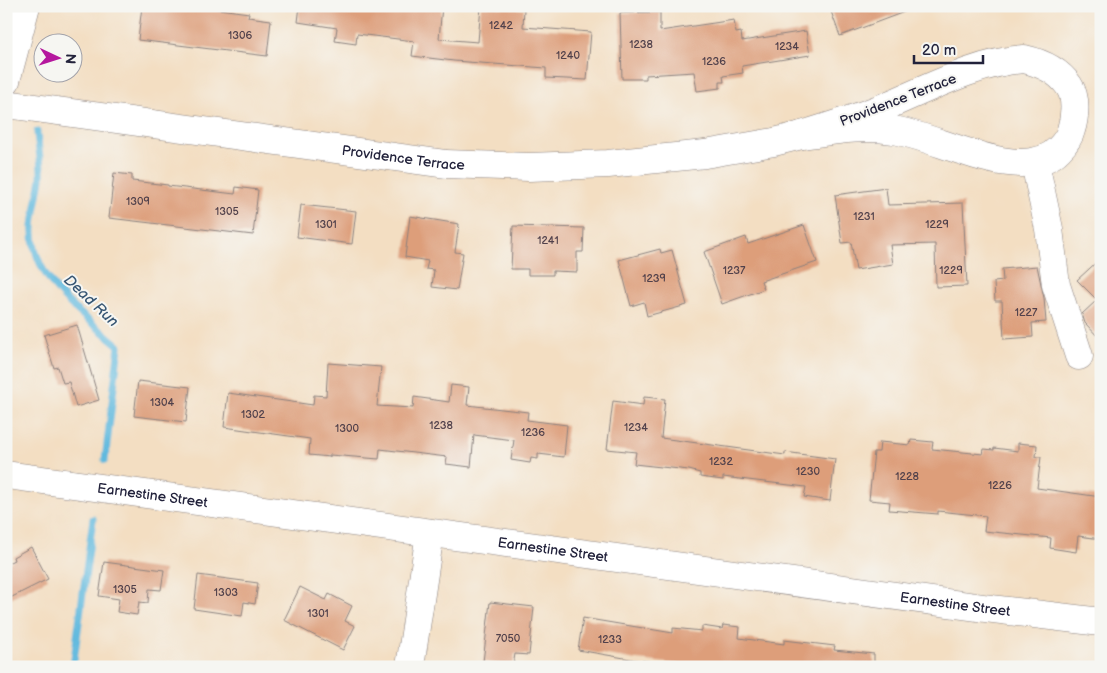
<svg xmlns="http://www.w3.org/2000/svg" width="1107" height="673" font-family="'Balsamiq Sans',sans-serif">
<rect width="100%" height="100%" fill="#f6f6f2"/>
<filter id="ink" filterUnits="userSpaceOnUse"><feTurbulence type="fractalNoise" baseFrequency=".02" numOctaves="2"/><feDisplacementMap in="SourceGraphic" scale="10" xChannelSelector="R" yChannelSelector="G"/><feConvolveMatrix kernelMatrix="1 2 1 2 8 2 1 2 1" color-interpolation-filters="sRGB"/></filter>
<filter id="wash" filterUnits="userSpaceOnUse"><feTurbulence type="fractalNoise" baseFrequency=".0096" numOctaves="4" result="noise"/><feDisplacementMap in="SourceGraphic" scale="20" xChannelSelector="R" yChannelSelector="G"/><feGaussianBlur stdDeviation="1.12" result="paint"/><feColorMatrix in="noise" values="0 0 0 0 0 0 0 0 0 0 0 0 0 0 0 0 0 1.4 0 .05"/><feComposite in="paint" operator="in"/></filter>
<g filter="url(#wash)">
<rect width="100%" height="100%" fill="#f3dec2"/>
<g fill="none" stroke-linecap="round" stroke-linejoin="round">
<g stroke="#61b9de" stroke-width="7">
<path d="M 37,132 C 38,147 42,164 41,178 C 39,194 34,211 33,227 C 30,281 84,315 119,346 L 105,460"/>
<path d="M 73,667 L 93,519"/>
</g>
</g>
<g id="blocks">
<g fill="#dd9e7a">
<path d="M 142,6 L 196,6 L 249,13 L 248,17 L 271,20 L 267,56 L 138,40 Z"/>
<path d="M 300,6 L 442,6 L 439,39 L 478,42 L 481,6 L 524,9 L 523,27 L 591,32 L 587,80 L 546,78 L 546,68 L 454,61 L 412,56 L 414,41 L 357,34 L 356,44 L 335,41 L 337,28 L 298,22 Z"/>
<path d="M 829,6 L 914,6 L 915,8 L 840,36 Z"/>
<path d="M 660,12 L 660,31 L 734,20 L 736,33 L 741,32 L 742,41 L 806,31 L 810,55 L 742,66 L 743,73 L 723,76 L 724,82 L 720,82 L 720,88 L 697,91 L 694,72 L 646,75 L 646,79 L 622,79 L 620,13 Z"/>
<path d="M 114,173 L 132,175 L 132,181 L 168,185 L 168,186 L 235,194 L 236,187 L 258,190 L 253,235 L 109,218 Z"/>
<path d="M 886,188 L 888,205 L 963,203 L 967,286 L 936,287 L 935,244 L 890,245 L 893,264 L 856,270 L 851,242 L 842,243 L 835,195 Z"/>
<path d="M 301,205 L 356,211 L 352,244 L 297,237 Z"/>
<path d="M 410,216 L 459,224 L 455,252 L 463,253 L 457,290 L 432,287 L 434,270 L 426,269 L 428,261 L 405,257 Z"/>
<path d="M 804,225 L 817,262 L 761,281 L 764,289 L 722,304 L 704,252 L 746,237 L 748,244 Z"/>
<path d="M 513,226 L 584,228 L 583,252 L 577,252 L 577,272 L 553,271 L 553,275 L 528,275 L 528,269 L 511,269 Z"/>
<path d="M 660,249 L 661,253 L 672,250 L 687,305 L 647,316 L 644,302 L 631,306 L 619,260 Z"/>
<path d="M 1101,258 L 1101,340 L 1085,323 L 1082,314 L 1097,300 L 1077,280 Z"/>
<path d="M 1037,266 L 1044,298 L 1046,322 L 1032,323 L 1033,337 L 1004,339 L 1002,301 L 995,301 L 994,282 L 1003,281 L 1002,269 Z"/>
<path d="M 77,325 L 99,400 L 76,407 L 69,382 L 63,383 L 58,367 L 54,368 L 44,335 Z"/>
<path d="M 328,363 L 381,367 L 377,406 L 413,408 L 414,397 L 449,402 L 451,385 L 469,387 L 467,405 L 528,412 L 527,420 L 567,425 L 564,457 L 538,454 L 538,459 L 531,458 L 530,463 L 511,460 L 514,440 L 474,435 L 471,467 L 446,464 L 447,457 L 380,449 L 379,459 L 330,455 L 330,457 L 309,455 L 310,439 L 224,427 L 228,393 L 313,405 L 314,395 L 326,396 Z"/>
<path d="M 138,381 L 190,387 L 186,422 L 134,416 Z"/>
<path d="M 644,397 L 665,399 L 661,438 L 785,455 L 785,452 L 835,459 L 830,501 L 804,497 L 806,487 L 723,477 L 723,480 L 700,477 L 700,473 L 689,470 L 634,464 L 636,452 L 607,449 L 613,401 L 643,405 Z"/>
<path d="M 911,440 L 933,442 L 932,449 L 983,454 L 984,449 L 994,450 L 994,448 L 1018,451 L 1018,443 L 1037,445 L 1036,457 L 1041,457 L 1037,488 L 1101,497 L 1101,539 L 1078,536 L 1076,552 L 1050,548 L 1051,538 L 984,531 L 986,516 L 938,511 L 938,514 L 889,510 L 890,502 L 869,500 L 874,452 L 879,452 L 880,442 L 910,445 Z"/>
<path d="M 31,547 L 48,579 L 6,600 L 6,564 L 14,560 L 13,557 Z"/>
<path d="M 104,562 L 164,570 L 161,590 L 149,589 L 148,603 L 139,602 L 137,615 L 117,612 L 119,599 L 99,596 Z"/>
<path d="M 198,575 L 258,583 L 255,604 L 244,602 L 242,616 L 194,609 Z"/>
<path d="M 300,587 L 326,600 L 329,594 L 352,606 L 345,621 L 355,626 L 343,650 L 284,620 Z"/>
<path d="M 490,602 L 534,607 L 529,655 L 515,654 L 513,666 L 483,662 Z"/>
<path d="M 583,618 L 673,633 L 673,628 L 702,631 L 702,626 L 722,629 L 723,625 L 740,627 L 739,638 L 784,644 L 784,640 L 835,646 L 834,650 L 874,654 L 874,667 L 708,667 L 636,660 L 578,650 Z"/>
</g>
</g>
</g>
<g filter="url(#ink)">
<use href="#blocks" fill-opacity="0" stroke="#8a807e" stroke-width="1"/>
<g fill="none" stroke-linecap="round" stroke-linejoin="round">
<g stroke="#8a807e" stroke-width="29">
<g id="minor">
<path d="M 1024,59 C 1042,63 1058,70 1069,86 C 1077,98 1075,117 1071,130 C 1069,138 1065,143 1059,149 C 1023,187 938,136 893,130 C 863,125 832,131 802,135 C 828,127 854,119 879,109 C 923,91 977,62 1024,59 Z"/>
<path id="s1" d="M 6,104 L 446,164 L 529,167 L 608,164 L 705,154 L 774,142 L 802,135"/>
<path d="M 1035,163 L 1049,229 L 1056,285 L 1079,356"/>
<path id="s2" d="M 6,475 L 984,608 L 1101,622"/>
<path d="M 410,667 L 430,533"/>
</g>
</g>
<g stroke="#8a807e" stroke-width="29">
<path id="major" d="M 6,81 L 26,6"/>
</g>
<use href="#minor" stroke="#fff" stroke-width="28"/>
<use href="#major" stroke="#fff" stroke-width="28"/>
</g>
</g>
<g text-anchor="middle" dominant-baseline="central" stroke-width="4" stroke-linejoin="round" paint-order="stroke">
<g font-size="11" fill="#51414b">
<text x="501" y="25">1242</text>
<text x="240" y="35">1306</text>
<text x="641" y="44">1238</text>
<text x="787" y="46">1234</text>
<text x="568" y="55">1240</text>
<text x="714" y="61">1236</text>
<text x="138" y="201">1309</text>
<text x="227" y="211">1305</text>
<text x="864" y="216">1231</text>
<text x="326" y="224">1301</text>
<text x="937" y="224">1229</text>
<text x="548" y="240">1241</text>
<text x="734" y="270">1237</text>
<text x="951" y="270">1229</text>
<text x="654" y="278">1239</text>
<text x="1026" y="312">1227</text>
<text x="162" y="402">1304</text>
<text x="253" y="414">1302</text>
<text x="441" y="425">1238</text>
<text x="636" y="427">1234</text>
<text x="347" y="428">1300</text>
<text x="533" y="432">1236</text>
<text x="721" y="461">1232</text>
<text x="808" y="471">1230</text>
<text x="907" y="476">1228</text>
<text x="1000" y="485">1226</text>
<text x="125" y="589">1305</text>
<text x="226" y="592">1303</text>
<text x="318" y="613">1301</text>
<text x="508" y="638">7050</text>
<text x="610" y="639">1233</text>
</g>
<g font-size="14" fill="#22223b" stroke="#f6f6f2">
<text transform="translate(898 100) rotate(-21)">Providence Terrace</text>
<text stroke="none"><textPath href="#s1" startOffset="401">Providence Terrace</textPath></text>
<text stroke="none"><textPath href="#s2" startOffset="148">Earnestine Street</textPath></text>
<text stroke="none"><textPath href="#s2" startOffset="552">Earnestine Street</textPath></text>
<text stroke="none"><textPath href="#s2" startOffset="958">Earnestine Street</textPath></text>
</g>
<g font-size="15" font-style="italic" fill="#385774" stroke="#f6f6f2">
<text transform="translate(91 301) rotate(43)">Dead Run</text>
</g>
</g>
<rect width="1107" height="673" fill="none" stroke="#f6f6f2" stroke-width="25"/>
<g transform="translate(58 58) rotate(94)"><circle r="24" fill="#f6f6f2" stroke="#a1a1a9"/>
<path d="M0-4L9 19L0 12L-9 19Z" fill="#b5179e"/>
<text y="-8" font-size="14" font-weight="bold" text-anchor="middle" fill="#22223b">N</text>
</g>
<path d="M914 55v8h69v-8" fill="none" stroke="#22223b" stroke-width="2.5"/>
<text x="922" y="55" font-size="15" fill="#22223b" stroke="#f6f6f2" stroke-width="4" paint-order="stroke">20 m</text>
</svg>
